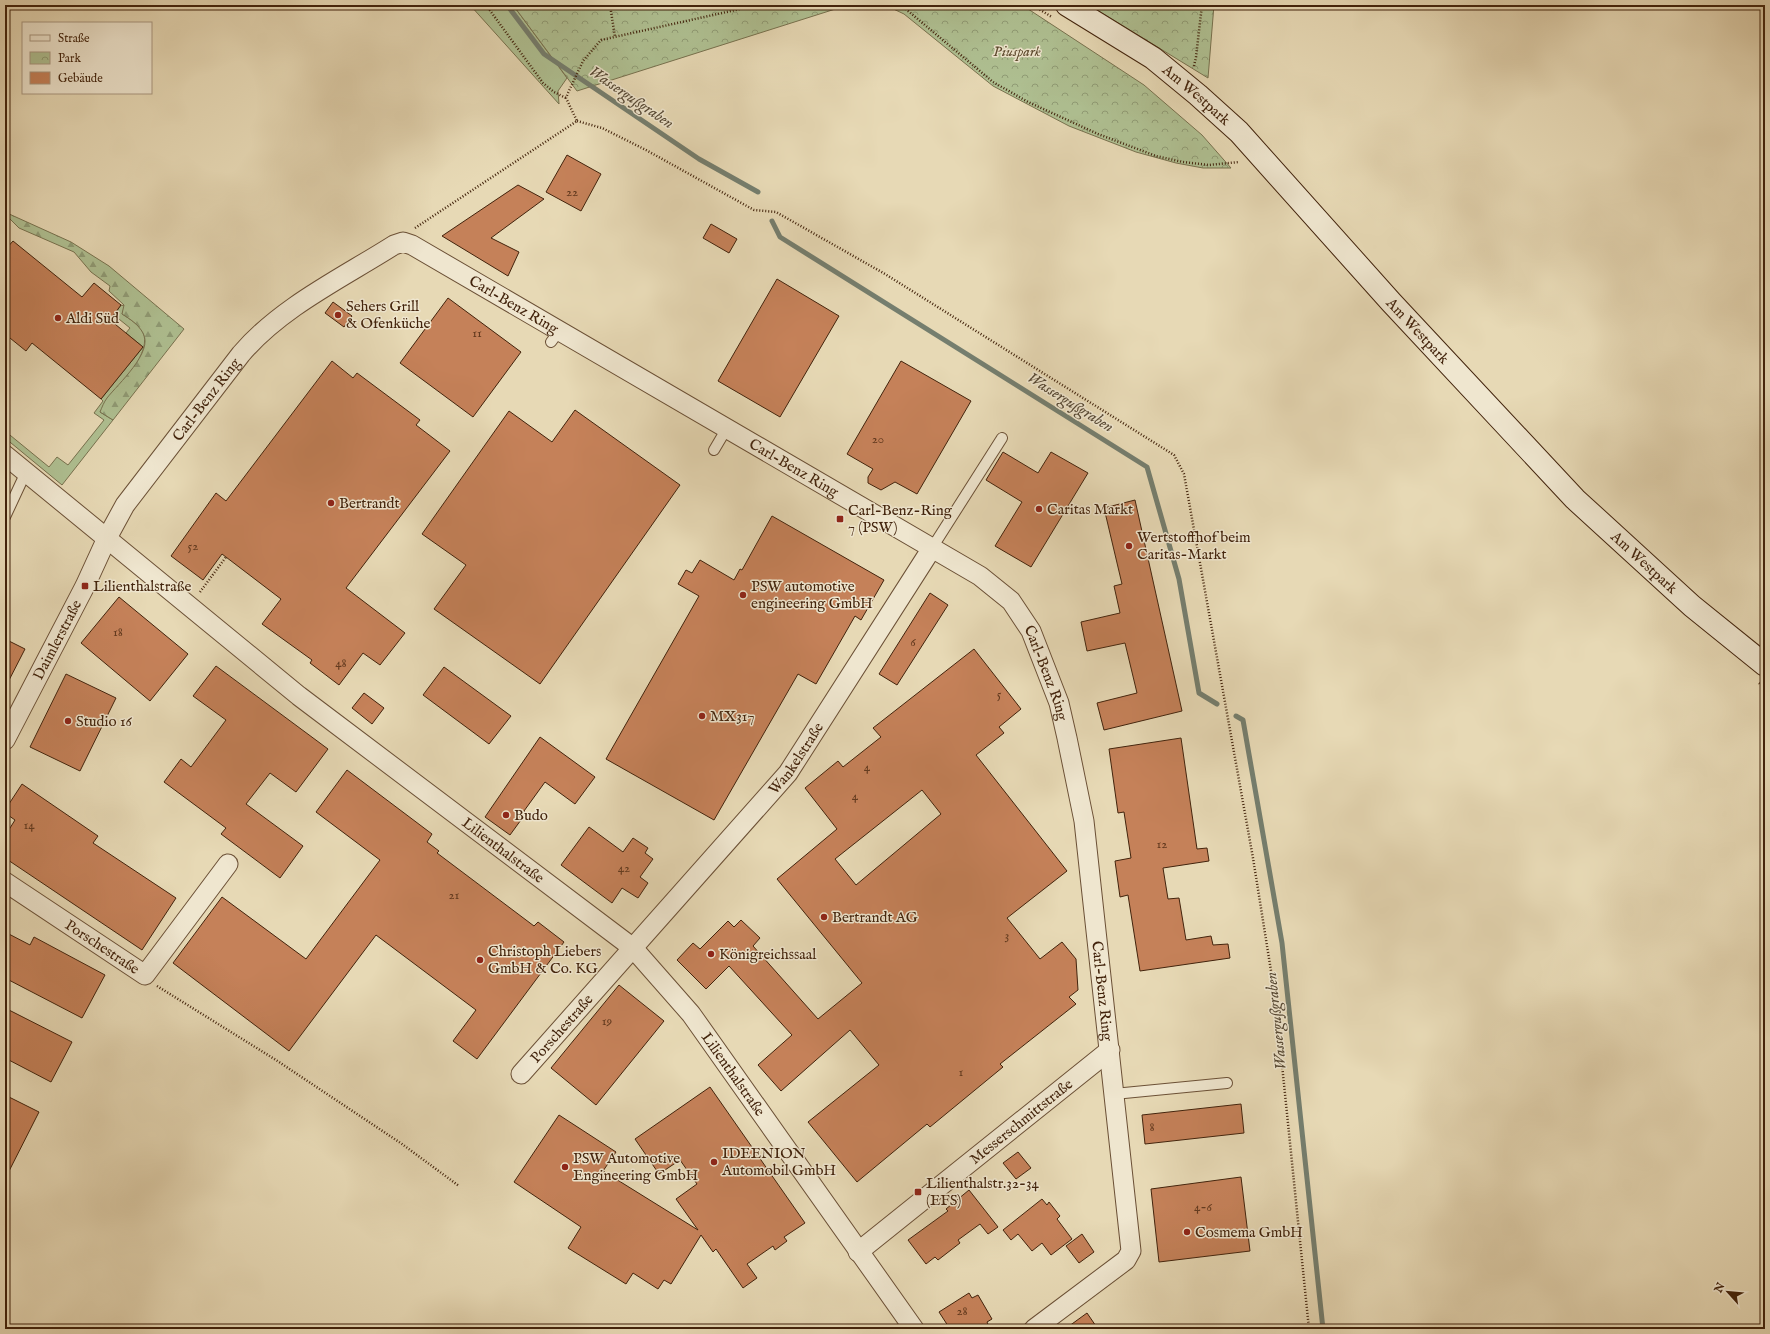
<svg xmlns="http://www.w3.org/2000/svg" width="1770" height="1334" font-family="'IM FELL English',serif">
<defs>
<pattern id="forest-firs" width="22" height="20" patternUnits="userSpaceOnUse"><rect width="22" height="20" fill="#afc092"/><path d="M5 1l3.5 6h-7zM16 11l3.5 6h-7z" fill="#909c76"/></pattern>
<pattern id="park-crowns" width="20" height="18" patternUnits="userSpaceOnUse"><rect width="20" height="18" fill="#afc092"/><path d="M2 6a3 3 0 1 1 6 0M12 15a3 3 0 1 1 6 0" fill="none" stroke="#909c76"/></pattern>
</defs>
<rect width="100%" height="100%" fill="#e7d9b5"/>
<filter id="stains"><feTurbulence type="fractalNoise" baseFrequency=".005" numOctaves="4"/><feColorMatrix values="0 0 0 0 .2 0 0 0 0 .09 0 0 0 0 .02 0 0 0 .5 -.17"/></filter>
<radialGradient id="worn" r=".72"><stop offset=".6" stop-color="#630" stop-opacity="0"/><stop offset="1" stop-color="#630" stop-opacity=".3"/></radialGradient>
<g fill="#afc092" stroke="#78724f">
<path d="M 470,5 L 513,5 L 567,78 L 558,91 L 559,104 Z"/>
<path d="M 121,305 L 125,306 L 122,314 C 130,319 141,326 144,335 C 150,357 113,395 100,412 L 113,420 L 62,485 L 5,438 L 5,431 L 49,467 L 57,457 L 68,465 L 104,420 L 94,413 L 103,401 L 101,399 L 143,347 L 126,333 L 130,328 L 114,315 Z"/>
</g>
<path fill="url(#forest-firs)" stroke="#78724f" d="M 7,213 L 71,242 L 109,266 L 184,329 L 113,420 L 100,412 C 102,407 104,402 107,398 C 118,384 154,352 143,333 C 138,324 130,319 122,314 L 124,305 L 109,291 L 110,286 L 91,272 L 74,252 L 19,228 L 6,215 Z"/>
<g fill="url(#park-crowns)" stroke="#78724f">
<path d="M 513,5 L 848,5 L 577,91 Z"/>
<path d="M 885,5 L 1022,5 L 1144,85 L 1202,135 L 1231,168 L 1203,168 L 1176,163 L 1136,152 L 1069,126 L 993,86 L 904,14 Z"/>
<path d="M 1089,5 L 1214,5 L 1208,78 Z"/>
</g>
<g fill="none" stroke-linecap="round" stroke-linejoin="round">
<g stroke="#757e6e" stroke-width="5">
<path d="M 507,5 L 544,54 L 699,159 L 758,192"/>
<path d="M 772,221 L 780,237 L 1147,467 L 1179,579 L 1199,693 L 1217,704"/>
<path d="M 1236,716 L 1243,720 L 1282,943 L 1323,1329"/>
</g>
</g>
<g fill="#c58159" stroke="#42230c" fill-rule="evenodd">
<path d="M 567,155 L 601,174 L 581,211 L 546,192 Z"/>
<path d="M 518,185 L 544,199 L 491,238 L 519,252 L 508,276 L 442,236 Z"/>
<path d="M 711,224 L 737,239 L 729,253 L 703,238 Z"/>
<path d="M 13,241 L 82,297 L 94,283 L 121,305 L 110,320 L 143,347 L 101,399 L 32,343 L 26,351 L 5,334 L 5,250 Z"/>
<path d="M 777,279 L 839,316 L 780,417 L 718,381 Z"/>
<path d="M 448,298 L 521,352 L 473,417 L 400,363 Z"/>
<path d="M 333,302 L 352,316 L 344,327 L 325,313 Z"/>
<path d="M 332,361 L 353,378 L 357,373 L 420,420 L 416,425 L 450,451 L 346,588 L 405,633 L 380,665 L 363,653 L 339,685 L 310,663 L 312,660 L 262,624 L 281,599 L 222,554 L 203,580 L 171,556 L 216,493 L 226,501 Z"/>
<path d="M 901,361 L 971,401 L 917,494 L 895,482 L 881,490 L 868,483 L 868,477 L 873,469 L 847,454 Z"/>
<path d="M 575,410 L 680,485 L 540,684 L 434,609 L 466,565 L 422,534 L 509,411 L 552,442 Z"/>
<path d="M 1003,452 L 1038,473 L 1051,452 L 1088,473 L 1031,567 L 995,546 L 1022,502 L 986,480 Z"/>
<path d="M 1135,500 L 1182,711 L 1104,730 L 1097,703 L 1137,693 L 1125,643 L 1087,651 L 1081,622 L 1120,613 L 1114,586 L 1122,584 L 1104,508 Z"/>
<path d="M 772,516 L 884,580 L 861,620 L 855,616 L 816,684 L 798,674 L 714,820 L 606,759 L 699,596 L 678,584 L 686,570 L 692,573 L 700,560 L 734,580 L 740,569 L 742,570 Z"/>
<path d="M 930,593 L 948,605 L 897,685 L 879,674 Z"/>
<path d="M 119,597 L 188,654 L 150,701 L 81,643 Z"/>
<path d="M 5,639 L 25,649 L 5,688 Z"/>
<path d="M 974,649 L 1021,709 L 999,727 L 1004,733 L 976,755 L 1067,871 L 1007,918 L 1040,959 L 1062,942 L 1076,959 L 1078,990 L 1069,997 L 1076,1004 L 1000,1064 L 1003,1067 L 930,1127 L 927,1124 L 857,1182 L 808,1122 L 879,1065 L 850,1030 L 781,1091 L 758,1065 L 792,1035 L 729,966 L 706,989 L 677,960 L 693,943 L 700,949 L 728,921 L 734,927 L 741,920 L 760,938 L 753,946 L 818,1019 L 862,983 L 777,879 L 837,829 L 805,788 L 838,761 L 843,767 L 881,737 L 873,728 ZM 922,790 L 941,814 L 856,885 L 835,859 Z"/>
<path d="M 216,666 L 328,749 L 296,792 L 270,773 L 246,804 L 303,846 L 280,878 L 221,834 L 226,828 L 164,782 L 181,759 L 191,767 L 226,720 L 193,696 Z"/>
<path d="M 444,667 L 511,716 L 489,744 L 423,695 Z"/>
<path d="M 66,674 L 116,698 L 80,771 L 30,747 Z"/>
<path d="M 364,693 L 384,708 L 372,724 L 352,708 Z"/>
<path d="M 540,737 L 595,777 L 575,804 L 545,782 L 524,811 L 526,813 L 510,835 L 485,817 Z"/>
<path d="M 1181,738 L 1197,849 L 1207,848 L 1209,861 L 1163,868 L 1168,899 L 1179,898 L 1186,940 L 1211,936 L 1213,945 L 1228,944 L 1230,958 L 1140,971 L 1128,895 L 1120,897 L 1115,861 L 1131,858 L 1124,812 L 1118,813 L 1109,749 Z"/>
<path d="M 347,770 L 432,834 L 427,842 L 439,851 L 437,853 L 534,926 L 538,922 L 564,942 L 477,1059 L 453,1041 L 476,1010 L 376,935 L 289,1051 L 173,963 L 222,897 L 306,959 L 380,860 L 316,812 Z"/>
<path d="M 22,784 L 98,836 L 93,843 L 176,898 L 142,950 L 5,858 L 5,836 L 15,820 L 5,813 L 5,810 Z"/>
<path d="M 589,827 L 623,852 L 633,838 L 648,848 L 645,853 L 653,859 L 640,877 L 648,883 L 638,898 L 622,888 L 612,903 L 561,865 Z"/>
<path d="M 5,932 L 30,945 L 34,937 L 105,975 L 82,1018 L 5,978 Z"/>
<path d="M 619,985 L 664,1021 L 596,1105 L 551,1068 Z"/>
<path d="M 5,1008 L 72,1042 L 51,1082 L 5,1058 Z"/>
<path d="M 710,1087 L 805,1223 L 784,1237 L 787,1241 L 775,1250 L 773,1246 L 747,1264 L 757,1278 L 743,1288 L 716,1249 L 713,1252 L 701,1235 L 671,1284 L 664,1280 L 658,1289 L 633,1273 L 626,1284 L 568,1248 L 581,1227 L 514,1182 L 559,1115 L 616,1152 L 603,1171 L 698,1230 L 676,1199 L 697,1184 L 680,1160 L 659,1174 L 635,1139 Z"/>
<path d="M 5,1095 L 39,1112 L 5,1179 Z"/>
<path d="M 1241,1104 L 1244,1133 L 1145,1144 L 1142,1115 Z"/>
<path d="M 1018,1152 L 1031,1168 L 1016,1179 L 1003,1163 Z"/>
<path d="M 1241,1177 L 1250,1251 L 1159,1262 L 1151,1189 Z"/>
<path d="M 969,1190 L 998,1227 L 988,1234 L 980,1224 L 958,1240 L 960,1243 L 938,1260 L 935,1257 L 926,1264 L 908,1240 L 948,1211 L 946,1209 Z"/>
<path d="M 1042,1199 L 1047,1205 L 1049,1202 L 1060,1216 L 1057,1219 L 1072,1239 L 1051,1255 L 1042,1243 L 1032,1251 L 1018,1234 L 1011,1240 L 1003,1230 Z"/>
<path d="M 1082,1234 L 1094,1252 L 1079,1263 L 1066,1246 Z"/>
<path d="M 969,1293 L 972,1298 L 978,1295 L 992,1319 L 987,1322 L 990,1329 L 950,1329 L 939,1312 Z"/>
<path d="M 1087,1313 L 1098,1329 L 1065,1329 Z"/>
</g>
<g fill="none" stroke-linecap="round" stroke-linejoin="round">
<g stroke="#6b5036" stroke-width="12">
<g id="lane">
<path d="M 551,342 L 560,330"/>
<path d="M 714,450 L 727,428"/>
<path d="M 5,517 L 26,472"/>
<path d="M 932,548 L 1002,438"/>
<path d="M 1114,1094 L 1227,1083"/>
</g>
</g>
<g stroke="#6b5036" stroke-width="21">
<g id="street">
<path id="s1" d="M 5,455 L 299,696 L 633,948 L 691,1014 L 914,1329"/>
<path id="s2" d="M 5,740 L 85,586 L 107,538 L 125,505 L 241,354 C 281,307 342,278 394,245 L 403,242 L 412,245 L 980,576 L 1011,601 L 1031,631 L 1059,703 L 1067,738 L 1084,821 L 1131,1251 L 1126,1260 L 1034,1329"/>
<path id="s3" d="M 5,882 L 145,975 L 228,864"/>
<path id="s4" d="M 521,1074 L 788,773 L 932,548"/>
<path id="s5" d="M 858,1252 L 1110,1050"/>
</g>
</g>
<g stroke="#42230c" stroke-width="24">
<g id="secondary">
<path id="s6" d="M 1067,5 L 1153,58 L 1198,95 L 1239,132 L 1391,302 L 1575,499 L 1692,606 L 1765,665"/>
</g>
</g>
<g stroke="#42230c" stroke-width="2.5" stroke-dasharray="1 2" stroke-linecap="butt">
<path d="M 486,5 L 543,83 L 554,92 L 566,98"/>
<path d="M 610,5 L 615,37"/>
<path d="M 901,5 L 993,82 L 1028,102 L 1098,134 L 1156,156 L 1183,162 L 1209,165 L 1239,162"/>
<path d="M 1032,5 L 1052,17"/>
<path d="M 1194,66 L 1196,57 L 1202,5"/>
<path d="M 577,121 L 602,128 L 646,150 L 754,210 L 776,212 L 885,274 L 1174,455 L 1184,474 L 1253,858 L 1275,996 L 1309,1329"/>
<path d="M 415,228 L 577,121 L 566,98 L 568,93 L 583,61 L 601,40 L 758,5"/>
<path d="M 200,592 L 226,557"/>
<path d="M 1759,683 L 1765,688"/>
<path d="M 157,986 L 276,1060 L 402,1144 L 459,1186"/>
</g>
<use href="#lane" stroke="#efe6cf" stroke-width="10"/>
<use href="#street" stroke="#efe6cf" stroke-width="19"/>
<use href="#secondary" stroke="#efe6cf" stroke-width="22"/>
</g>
<g fill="#8f2418" stroke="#efe6cf" stroke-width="1.5">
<circle cx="338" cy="315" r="4"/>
<circle cx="58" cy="318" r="4"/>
<circle cx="331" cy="503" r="4"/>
<circle cx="1039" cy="509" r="4"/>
<rect x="836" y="515" width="8" height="8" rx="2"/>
<circle cx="1129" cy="546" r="4"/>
<rect x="81" y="582" width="8" height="8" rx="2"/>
<circle cx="743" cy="595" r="4"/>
<circle cx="702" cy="716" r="4"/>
<circle cx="68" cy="721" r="4"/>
<circle cx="506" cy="815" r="4"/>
<circle cx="824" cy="917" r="4"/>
<circle cx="711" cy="954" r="4"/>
<circle cx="480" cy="960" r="4"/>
<circle cx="714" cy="1162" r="4"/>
<circle cx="565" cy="1167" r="4"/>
<rect x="914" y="1188" width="8" height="8" rx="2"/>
<circle cx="1187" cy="1232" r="4"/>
</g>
<g text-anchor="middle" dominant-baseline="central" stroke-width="3" stroke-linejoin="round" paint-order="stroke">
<g font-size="13" fill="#633a1f">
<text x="572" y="192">22</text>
<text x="477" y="333">11</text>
<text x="878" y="439">20</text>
<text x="193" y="546">52</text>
<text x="118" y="632">18</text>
<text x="913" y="642">6</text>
<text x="341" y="663">48</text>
<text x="999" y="694">5</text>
<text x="867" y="767">4</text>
<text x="855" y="796">4</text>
<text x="29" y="825">14</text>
<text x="1162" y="844">12</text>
<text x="624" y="868">42</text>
<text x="454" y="895">21</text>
<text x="1007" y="935">3</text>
<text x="607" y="1021">19</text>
<text x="961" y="1072">1</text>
<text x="1152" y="1127">8</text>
<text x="1203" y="1207">4-6</text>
<text x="962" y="1311">28</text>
</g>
<g font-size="15" font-style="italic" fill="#5d4a2e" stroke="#efe6cf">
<text x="1017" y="51">Piuspark</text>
</g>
<g font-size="15" fill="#42230c" stroke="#efe6cf">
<text stroke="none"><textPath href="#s6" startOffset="158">Am Westpark</textPath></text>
<text stroke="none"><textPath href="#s2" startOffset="780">Carl-Benz Ring</textPath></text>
<text stroke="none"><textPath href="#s6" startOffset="482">Am Westpark</textPath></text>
<text stroke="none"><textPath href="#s2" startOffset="397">Carl-Benz Ring</textPath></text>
<text stroke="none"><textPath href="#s2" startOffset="1104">Carl-Benz Ring</textPath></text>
<text stroke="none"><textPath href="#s6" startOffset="806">Am Westpark</textPath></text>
<text stroke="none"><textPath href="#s2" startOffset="113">Daimlerstraße</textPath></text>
<text stroke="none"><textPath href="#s2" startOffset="1440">Carl-Benz Ring</textPath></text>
<text stroke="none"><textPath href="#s4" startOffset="419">Wankelstraße</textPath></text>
<text stroke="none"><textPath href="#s1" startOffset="636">Lilienthalstraße</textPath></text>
<text stroke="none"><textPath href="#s3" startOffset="117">Porschestraße</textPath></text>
<text stroke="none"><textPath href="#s2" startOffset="1764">Carl-Benz Ring</textPath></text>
<text stroke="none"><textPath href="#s4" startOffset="61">Porschestraße</textPath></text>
<text stroke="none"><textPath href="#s1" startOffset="960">Lilienthalstraße</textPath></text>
<text stroke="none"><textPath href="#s5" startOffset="209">Messerschmittstraße</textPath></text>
</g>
<g font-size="15" fill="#42230c" stroke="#efe6cf" text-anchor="start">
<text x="346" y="306">Sehers Grill<tspan x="346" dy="17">&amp; Ofenküche</tspan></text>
<text x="66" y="318">Aldi Süd</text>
<text x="339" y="503">Bertrandt</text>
<text x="1047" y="509">Caritas Markt</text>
<text x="848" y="510">Carl-Benz-Ring<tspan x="848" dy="17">7 (PSW)</tspan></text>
<text x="1137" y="537">Wertstoffhof beim<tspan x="1137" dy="17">Caritas-Markt</tspan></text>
<text x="93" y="586">Lilienthalstraße</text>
<text x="751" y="586">PSW automotive<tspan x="751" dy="17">engineering GmbH</tspan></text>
<text x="710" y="716">MX317</text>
<text x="76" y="721">Studio 16</text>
<text x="514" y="815">Budo</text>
<text x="832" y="917">Bertrandt AG</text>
<text x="488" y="951">Christoph Liebers<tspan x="488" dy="17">GmbH &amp; Co. KG</tspan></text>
<text x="719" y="954">Königreichssaal</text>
<text x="722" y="1153">IDEENION<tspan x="722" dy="17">Automobil GmbH</tspan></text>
<text x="573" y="1158">PSW Automotive<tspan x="573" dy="17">Engineering GmbH</tspan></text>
<text x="926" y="1183">Lilienthalstr.32-34<tspan x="926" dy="17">(EFS)</tspan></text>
<text x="1195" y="1232">Cosmema GmbH</text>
</g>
<g font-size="16" font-style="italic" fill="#574935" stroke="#efe6cf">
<text transform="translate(631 98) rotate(34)">Wassergußgraben</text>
<text transform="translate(1070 403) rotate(32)">Wassergußgraben</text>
<text transform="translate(1277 1021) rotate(-96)">Wassergußgraben</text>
</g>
</g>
<rect width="1770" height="1334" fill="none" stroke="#e7d9b5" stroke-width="20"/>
<rect x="6" y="6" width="1758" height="1322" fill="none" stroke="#42230c" stroke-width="2"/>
<rect x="10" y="10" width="1750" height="1314" fill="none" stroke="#42230c"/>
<rect x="22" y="22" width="130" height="72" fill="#efe6cf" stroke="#aa9881"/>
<rect x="30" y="35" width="20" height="6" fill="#efe6cf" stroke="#aa9881"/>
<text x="58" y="42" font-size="12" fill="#42230c">Straße</text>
<rect x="30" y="52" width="20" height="12" fill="url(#park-crowns)" stroke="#aa9881"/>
<text x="58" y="62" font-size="12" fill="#42230c">Park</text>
<rect x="30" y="72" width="20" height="12" fill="#c58159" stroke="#aa9881"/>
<text x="58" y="82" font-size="12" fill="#42230c">Gebäude</text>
<g transform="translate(1728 1292) rotate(297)" stroke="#efe6cf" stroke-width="3" paint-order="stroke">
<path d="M0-3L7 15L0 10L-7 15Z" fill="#42230c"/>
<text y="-6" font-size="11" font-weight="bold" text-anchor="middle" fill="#42230c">N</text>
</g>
<rect width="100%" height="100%" filter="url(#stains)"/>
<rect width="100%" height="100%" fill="url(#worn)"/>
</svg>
